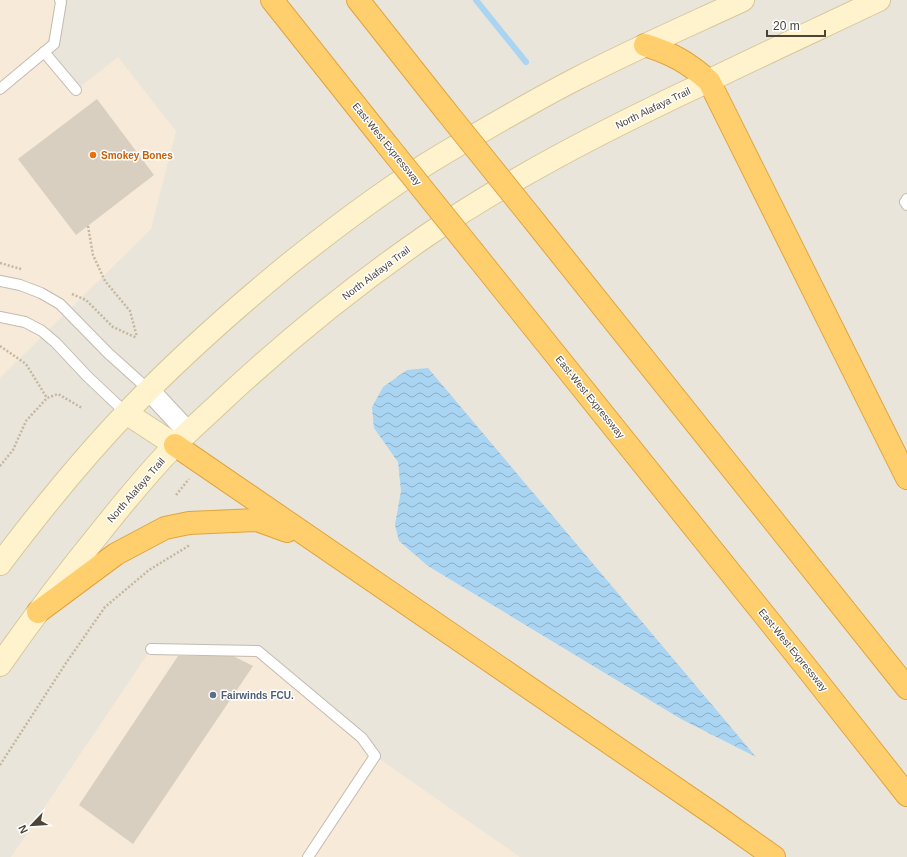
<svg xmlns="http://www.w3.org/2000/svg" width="907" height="857" font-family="Arial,sans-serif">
<defs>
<pattern id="water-waves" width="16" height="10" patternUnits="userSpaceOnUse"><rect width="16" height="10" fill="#a9d4f2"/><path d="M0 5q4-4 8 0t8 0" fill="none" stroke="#8caec5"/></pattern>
</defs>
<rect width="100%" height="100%" fill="#f6f3ec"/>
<rect fill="#eae5da" x="0" y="0" width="907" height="857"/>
<g fill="#f7ead8">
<path d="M 0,0 L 60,0 L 61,2 L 44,52 L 76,90 L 118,57 L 176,131 L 151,229 L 0,378 Z"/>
<path d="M 151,649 L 258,651 L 375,756 L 520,857 L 11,857 Z"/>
</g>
<path fill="url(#water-waves)" d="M 428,368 L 756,757 L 681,719 L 428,566 L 399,541 L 395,525 L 401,491 L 398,462 L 374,428 L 372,407 L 383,387 L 407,370 Z"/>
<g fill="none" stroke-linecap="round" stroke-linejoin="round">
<path stroke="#a9d4f2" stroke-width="6" d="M 476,0 L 526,62"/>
</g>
<g fill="#d8cfc1">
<path d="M 97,99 L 154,175 L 76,235 L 18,159 Z"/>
<path d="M 178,656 L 233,656 L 253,666 L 133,844 L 79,805 Z"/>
</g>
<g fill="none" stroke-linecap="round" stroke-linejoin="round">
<g stroke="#c2bbae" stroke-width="12">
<g id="lane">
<path d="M 44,52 L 76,90"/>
<path d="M 0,89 L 54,44 L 61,2 L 60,0"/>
<path d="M 907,199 L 905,202 L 907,205"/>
<path d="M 0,281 L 20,285 L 41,293 L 60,304 L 108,353 L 149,390"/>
<path d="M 0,317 L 25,322 L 42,331 L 56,343 L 87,376 L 126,413"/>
<path d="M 151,649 L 258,651 L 362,738 L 375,756 L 308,857"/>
</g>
</g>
<g stroke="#c2bbae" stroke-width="22">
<path id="street" d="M 149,390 L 188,432"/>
</g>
<g stroke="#d6c79b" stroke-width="24">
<g id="secondary">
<path d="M 126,413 L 175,445"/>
<path d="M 0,564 C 40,511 82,459 128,411 C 178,359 233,310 289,264 C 338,225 389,186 443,154 C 487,128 531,102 576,79 C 630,51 687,26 743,0"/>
<path d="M 0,665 C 32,619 66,574 102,530 C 125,501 149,472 175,445 C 191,429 208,414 224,399 C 287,340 355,285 426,236 C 511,178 603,131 696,87 C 757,57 818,29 879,0"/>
</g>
</g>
<g stroke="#e0a43c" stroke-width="24">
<g id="highway">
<path d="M 272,0 L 388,146"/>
<path d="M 358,0 L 445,110"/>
<path d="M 645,45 C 673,54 687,62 709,81 L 907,478"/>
<path d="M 531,217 L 907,688"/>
<path d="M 474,253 L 806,667 L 907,795"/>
<path d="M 175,445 L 719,818 L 774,857"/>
<path d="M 38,612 L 116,554 L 165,528 L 189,523 L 257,520 L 287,531"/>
</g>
</g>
<g stroke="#c4b79f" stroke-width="2.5" stroke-dasharray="2 2" stroke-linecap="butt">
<path d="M 88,226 L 93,255 L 105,281 L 130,311 L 137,337"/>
<path d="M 0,263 L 21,269"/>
<path d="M 72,294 L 86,300 L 113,327 L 137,338"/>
<path d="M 0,346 L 26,364 L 47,398"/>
<path d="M 0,466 L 13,450 L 26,421 L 47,398 L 58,394 L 82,408"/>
<path d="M 176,495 L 189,479"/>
<path d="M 0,765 L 66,663 L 105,607 L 149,570 L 190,545"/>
</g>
<use href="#lane" stroke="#fff" stroke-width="10"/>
<use href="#street" stroke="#fff" stroke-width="20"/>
<use href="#secondary" stroke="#fff3cd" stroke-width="22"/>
<use href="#highway" stroke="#ffcf6e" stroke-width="22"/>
<g stroke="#e0a43c" stroke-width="24" stroke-linecap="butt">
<g id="highway-bridge">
<path d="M 445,110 L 531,217"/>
<path d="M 388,146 L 474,253"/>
</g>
</g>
<use href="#highway-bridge" stroke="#ffcf6e" stroke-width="22"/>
</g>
<circle fill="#e8710a" stroke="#fff" stroke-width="1.5" cx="93" cy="155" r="4"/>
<circle fill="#5c6f8a" stroke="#fff" stroke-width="1.5" cx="213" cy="695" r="4"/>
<g text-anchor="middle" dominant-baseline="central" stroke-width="3" stroke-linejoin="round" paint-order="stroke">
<g font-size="10" fill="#4b4439" stroke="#fff">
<text transform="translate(653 108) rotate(-26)">North Alafaya Trail</text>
<text transform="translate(387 144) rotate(51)">East-West Expressway</text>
<text transform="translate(376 273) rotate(-37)">North Alafaya Trail</text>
<text transform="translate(590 397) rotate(51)">East-West Expressway</text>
<text transform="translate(136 490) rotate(-49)">North Alafaya Trail</text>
<text transform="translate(793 650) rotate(51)">East-West Expressway</text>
</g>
<g font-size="10" font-weight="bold" fill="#c56008" stroke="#fff" text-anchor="start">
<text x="101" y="155">Smokey Bones</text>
</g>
<g font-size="10" font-weight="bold" fill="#4e5e75" stroke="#fff" text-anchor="start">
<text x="221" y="695">Fairwinds FCU.</text>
</g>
</g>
<g transform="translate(32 825) rotate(245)" stroke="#ffffff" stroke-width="3" paint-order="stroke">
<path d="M0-3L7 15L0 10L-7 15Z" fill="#4b4439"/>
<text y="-6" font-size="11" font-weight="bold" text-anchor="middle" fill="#4b4439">N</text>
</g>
<path d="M767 30v6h58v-6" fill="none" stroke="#4b4439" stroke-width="2"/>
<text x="773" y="30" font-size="12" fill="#4b4439" stroke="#ffffff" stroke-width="3" paint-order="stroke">20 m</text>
</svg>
